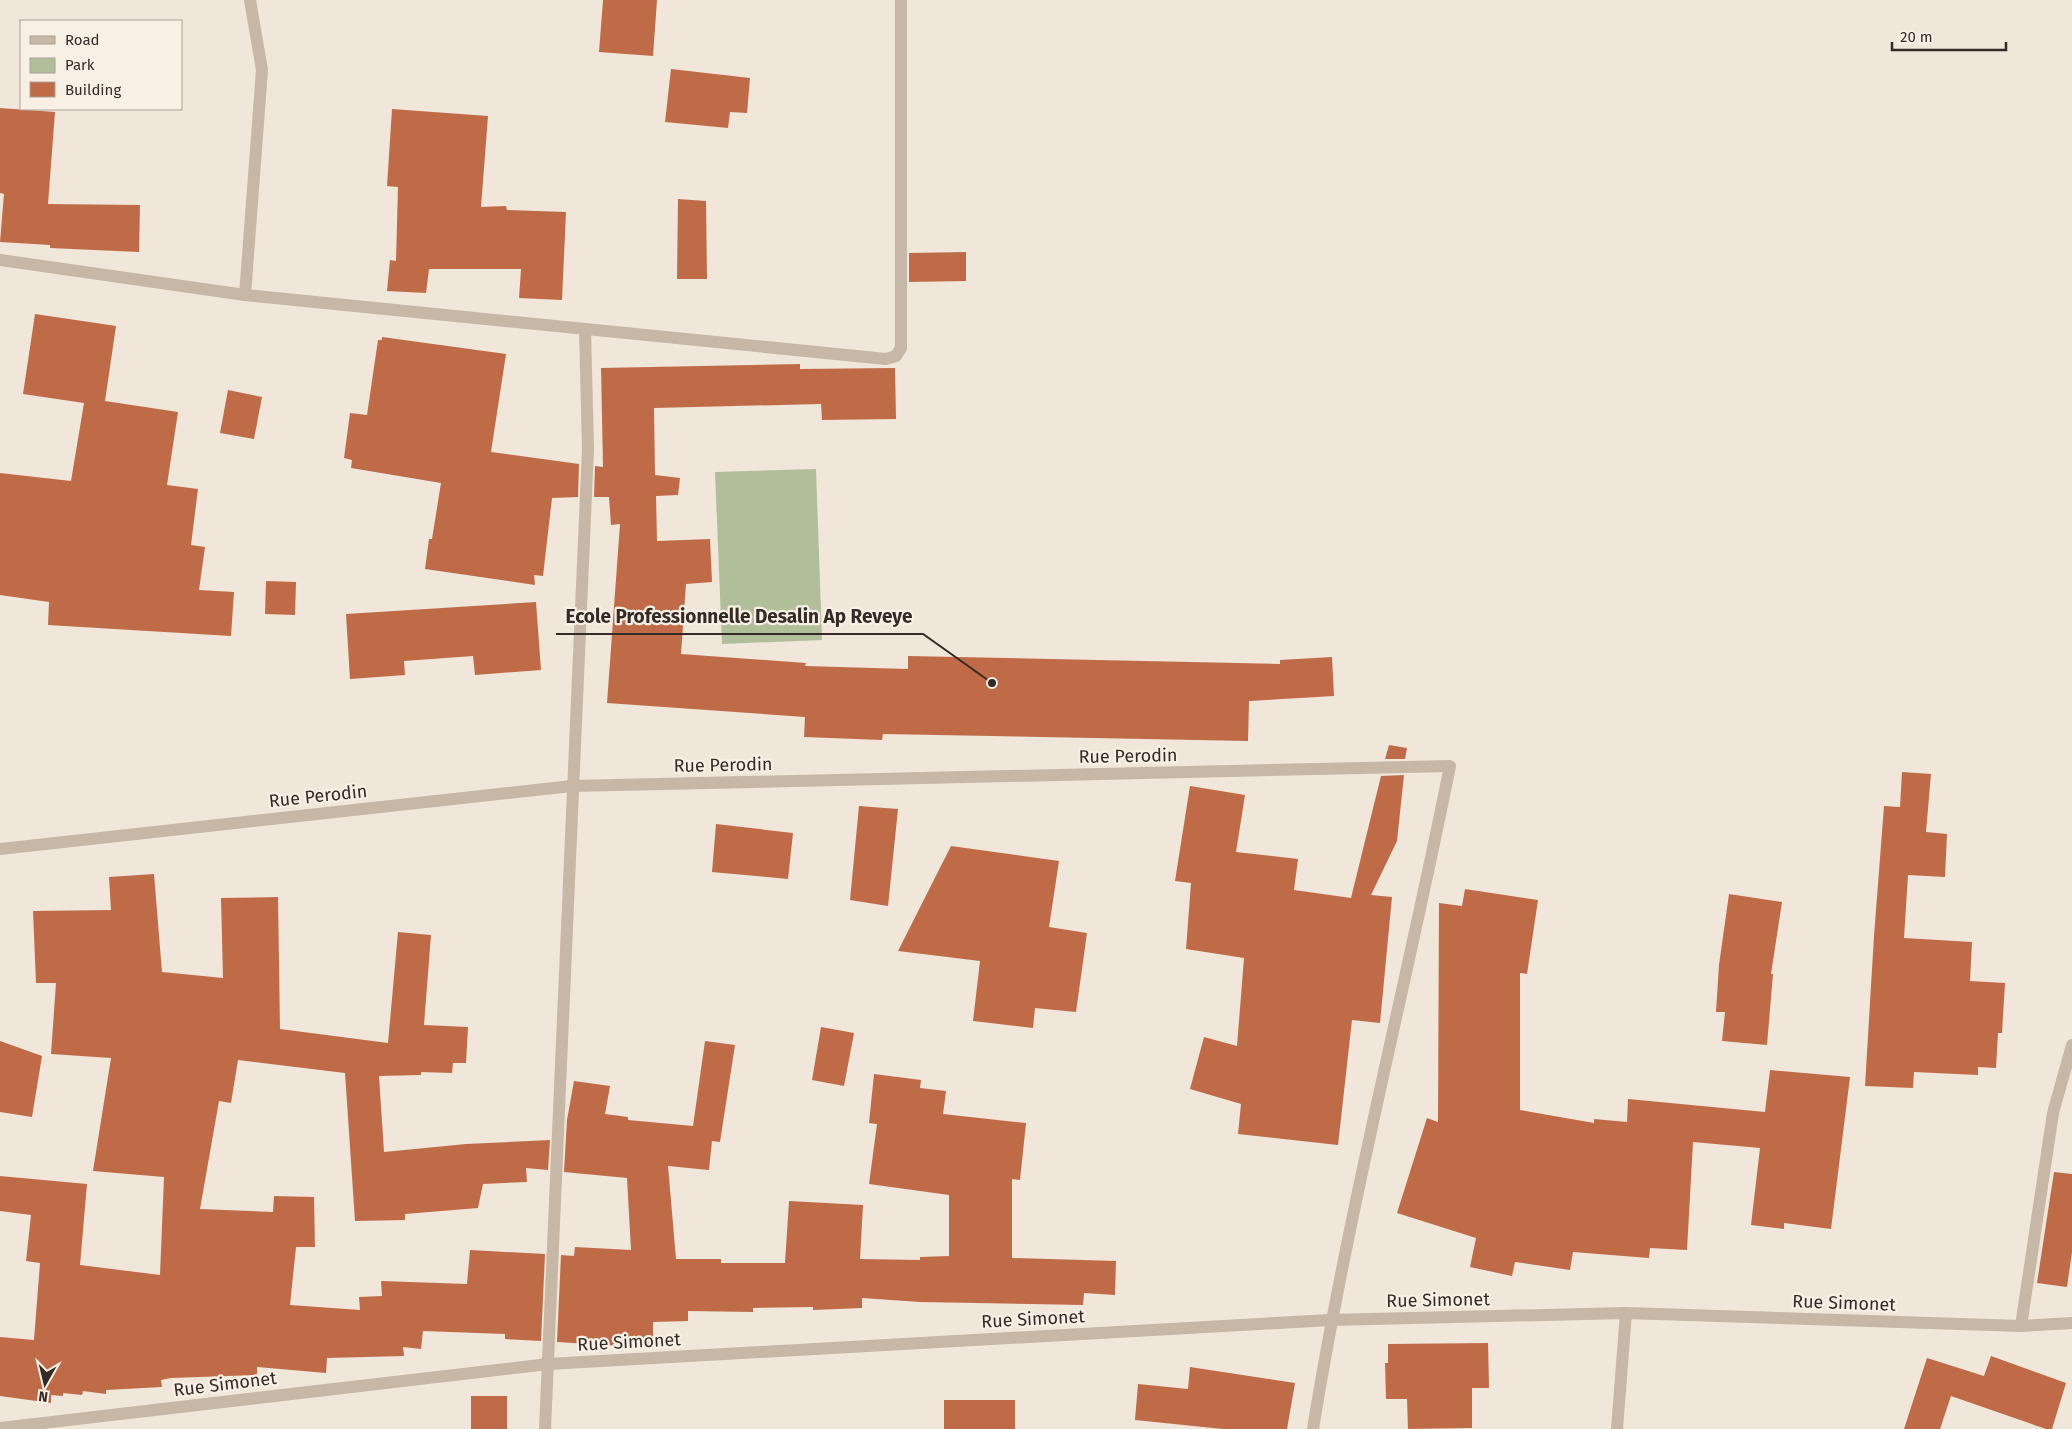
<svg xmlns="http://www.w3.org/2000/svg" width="2072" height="1429" font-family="'Fira Sans',sans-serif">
<rect width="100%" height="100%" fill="#f0e6d9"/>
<path fill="#b0be9a" d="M 816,469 L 822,640 L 722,644 L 715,472 Z"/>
<g fill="#c06b47">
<path d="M 603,0 L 657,0 L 653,56 L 599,52 Z"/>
<path d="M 671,69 L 750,78 L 747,113 L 730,112 L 728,128 L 665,122 Z"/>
<path d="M 0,108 L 55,112 L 48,204 L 140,205 L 139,252 L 50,248 L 50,245 L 0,242 L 4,194 L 0,193 Z"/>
<path d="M 392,109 L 488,116 L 481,207 L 506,206 L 507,210 L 566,212 L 562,300 L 519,298 L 521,269 L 429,269 L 426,293 L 387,291 L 390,260 L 396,261 L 398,187 L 387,186 Z"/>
<path d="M 678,199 L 706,201 L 707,279 L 677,279 Z"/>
<path d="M 966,252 L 966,281 L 909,282 L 909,253 Z"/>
<path d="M 35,314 L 116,326 L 105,401 L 178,412 L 167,485 L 198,489 L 191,545 L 205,547 L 199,590 L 234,592 L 231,636 L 48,625 L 49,602 L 0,595 L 0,473 L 71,481 L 84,403 L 23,394 Z"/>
<path d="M 382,337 L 506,354 L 491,452 L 579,464 L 578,497 L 552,498 L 543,576 L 534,575 L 535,585 L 425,569 L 429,539 L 432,539 L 441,483 L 351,468 L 352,460 L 344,458 L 350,413 L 367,415 L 378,340 L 382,340 Z"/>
<path d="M 800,364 L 800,369 L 895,368 L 896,419 L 822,420 L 821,404 L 654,408 L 655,475 L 680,478 L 678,495 L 656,496 L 657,541 L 710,539 L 712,582 L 686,584 L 681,654 L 806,663 L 805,666 L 908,669 L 908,656 L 1280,664 L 1280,660 L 1332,657 L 1334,696 L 1249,701 L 1248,741 L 883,734 L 882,740 L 804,737 L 805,717 L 607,703 L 620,524 L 611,525 L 609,497 L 594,497 L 595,466 L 603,467 L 601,368 Z"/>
<path d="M 228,390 L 262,397 L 254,439 L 220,433 Z"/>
<path d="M 266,581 L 296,582 L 295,615 L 265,614 Z"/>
<path d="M 536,602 L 541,670 L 475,675 L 473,656 L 404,661 L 405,675 L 350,679 L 346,614 Z"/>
<path d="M 1389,745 L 1407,748 L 1405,759 L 1385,759 Z"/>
<path d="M 1902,772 L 1931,774 L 1926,832 L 1947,834 L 1945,877 L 1908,875 L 1904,938 L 1972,942 L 1970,981 L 2005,983 L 2002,1033 L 1998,1033 L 1996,1068 L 1978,1067 L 1978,1075 L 1914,1072 L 1913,1088 L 1865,1086 L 1874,936 L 1884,806 L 1900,807 Z"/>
<path d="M 1404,775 L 1397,841 L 1371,895 L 1392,897 L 1380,1023 L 1352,1020 L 1338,1145 L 1238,1134 L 1241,1104 L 1190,1089 L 1204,1037 L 1237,1046 L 1244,958 L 1186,949 L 1191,883 L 1175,881 L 1190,786 L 1245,795 L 1236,852 L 1298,859 L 1294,890 L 1351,898 L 1381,776 Z"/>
<path d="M 859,806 L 898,809 L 888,906 L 850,900 Z"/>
<path d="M 716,824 L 793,833 L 788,879 L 712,872 Z"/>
<path d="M 951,846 L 1059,861 L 1049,927 L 1087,933 L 1076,1012 L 1035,1008 L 1033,1028 L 973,1021 L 980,961 L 898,951 Z"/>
<path d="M 154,874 L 162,972 L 223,978 L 221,898 L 278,897 L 280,1029 L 388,1043 L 398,932 L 431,935 L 424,1025 L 468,1027 L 466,1063 L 453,1063 L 452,1073 L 421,1072 L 421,1075 L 379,1076 L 384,1152 L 466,1144 L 550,1140 L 548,1170 L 526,1168 L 527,1182 L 483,1184 L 478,1208 L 405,1214 L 405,1220 L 355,1221 L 345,1073 L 238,1060 L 231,1103 L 219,1101 L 200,1209 L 273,1212 L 274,1196 L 314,1197 L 315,1247 L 296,1247 L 290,1305 L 360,1310 L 359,1297 L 382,1296 L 381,1281 L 467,1284 L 470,1250 L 545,1254 L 541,1341 L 505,1339 L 505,1334 L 423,1331 L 421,1349 L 403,1347 L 404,1356 L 327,1358 L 326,1373 L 257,1367 L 257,1375 L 171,1378 L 161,1380 L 162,1387 L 106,1390 L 106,1394 L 83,1391 L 82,1395 L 63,1393 L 63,1396 L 51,1395 L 51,1403 L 0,1396 L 0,1337 L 34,1340 L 40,1263 L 26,1261 L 31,1215 L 0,1211 L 0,1176 L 87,1184 L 80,1265 L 160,1275 L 164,1177 L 93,1171 L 111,1058 L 51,1054 L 56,983 L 36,983 L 33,911 L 111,910 L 109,877 Z"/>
<path d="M 1465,889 L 1538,900 L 1527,974 L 1520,973 L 1520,1110 L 1594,1123 L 1594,1119 L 1627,1122 L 1628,1099 L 1765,1112 L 1770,1070 L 1850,1077 L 1831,1229 L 1784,1223 L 1784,1229 L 1751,1225 L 1760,1148 L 1693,1142 L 1687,1250 L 1650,1248 L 1649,1258 L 1573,1252 L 1570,1270 L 1515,1262 L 1512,1276 L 1470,1267 L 1476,1238 L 1397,1213 L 1427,1118 L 1438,1122 L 1439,903 L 1462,906 Z"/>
<path d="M 1729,894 L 1782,902 L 1771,974 L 1773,974 L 1767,1045 L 1722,1041 L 1725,1012 L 1716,1012 L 1719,965 Z"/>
<path d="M 821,1027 L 854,1033 L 844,1086 L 812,1080 Z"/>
<path d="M 0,1041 L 42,1056 L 32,1117 L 0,1112 Z"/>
<path d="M 705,1041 L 735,1045 L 720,1142 L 712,1141 L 709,1170 L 668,1166 L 676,1259 L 721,1259 L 721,1263 L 785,1263 L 789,1201 L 863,1205 L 860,1259 L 920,1260 L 920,1257 L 949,1256 L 949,1195 L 869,1184 L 877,1124 L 869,1123 L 874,1074 L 921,1080 L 920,1088 L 946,1091 L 943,1114 L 1026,1123 L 1020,1180 L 1012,1179 L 1012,1258 L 1116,1261 L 1115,1295 L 1084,1293 L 1083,1305 L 920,1302 L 862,1298 L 862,1308 L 813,1310 L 813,1307 L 753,1308 L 753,1312 L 688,1311 L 688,1321 L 653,1322 L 653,1348 L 557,1342 L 561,1255 L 574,1256 L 575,1247 L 631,1250 L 627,1178 L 564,1172 L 567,1120 L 574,1081 L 610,1086 L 605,1114 L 628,1117 L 628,1120 L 693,1126 Z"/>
<path d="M 2054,1172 L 2072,1174 L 2072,1252 L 2067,1287 L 2037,1283 Z"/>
<path d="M 1488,1343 L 1489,1388 L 1472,1388 L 1472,1428 L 1408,1429 L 1407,1399 L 1386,1399 L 1385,1363 L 1388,1363 L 1388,1344 Z"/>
<path d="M 1991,1356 L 2066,1383 L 2052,1429 L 2046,1429 L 1951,1396 L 1940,1429 L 1904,1429 L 1927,1358 L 1984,1376 Z"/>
<path d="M 1190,1367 L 1295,1383 L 1287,1429 L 1223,1429 L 1135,1420 L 1138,1384 L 1188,1389 Z"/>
<rect x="471" y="1396" width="36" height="33"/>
<rect x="944" y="1400" width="71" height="29"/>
</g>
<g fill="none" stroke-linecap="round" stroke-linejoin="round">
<g stroke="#c7b7a6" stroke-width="12">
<path d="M 0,260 L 245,295 L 886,359 L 896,356 L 901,348 L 901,0"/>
<path d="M 245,295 L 262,70 L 250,0"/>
<path d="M 0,849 L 572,786 L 1450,766 C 1406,987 1349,1206 1313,1429"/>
<path d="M 2021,1326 L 2053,1113 L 2072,1045"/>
<path d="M 0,1428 L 548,1364 L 1330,1320 L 1626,1313 L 2021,1326 L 2072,1323"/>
<path d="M 545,1429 L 588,449 L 585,330"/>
<path d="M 1617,1429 L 1626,1313"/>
</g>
</g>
<g text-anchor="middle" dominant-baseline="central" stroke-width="4.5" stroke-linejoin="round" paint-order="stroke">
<g font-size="18" fill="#342b27" stroke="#f8f0e5">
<text transform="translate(1128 756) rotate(-1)">Rue Perodin</text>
<text transform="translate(723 765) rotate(-1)">Rue Perodin</text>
<text transform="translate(318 796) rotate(-6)">Rue Perodin</text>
<text transform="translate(1438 1300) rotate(-1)">Rue Simonet</text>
<text transform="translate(1844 1303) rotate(2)">Rue Simonet</text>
<text transform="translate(1033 1319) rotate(-3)">Rue Simonet</text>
<text transform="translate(629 1342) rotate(-3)">Rue Simonet</text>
<text transform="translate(225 1384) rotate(-7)">Rue Simonet</text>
</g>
</g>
<path fill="none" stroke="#342b27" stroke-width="2" d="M992 683L923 634H556"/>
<circle fill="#342b27" stroke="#f8f0e5" stroke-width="2" cx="992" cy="683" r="5"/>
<g font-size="19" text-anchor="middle" font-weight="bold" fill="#342b27" stroke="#f8f0e5" stroke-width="4.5" stroke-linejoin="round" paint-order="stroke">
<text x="739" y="623">Ecole Professionnelle Desalin Ap Reveye</text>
</g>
<rect x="20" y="20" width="162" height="90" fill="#f8f0e5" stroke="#aaa199"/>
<rect x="30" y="36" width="25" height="8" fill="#c7b7a6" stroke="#aaa199"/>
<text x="65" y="45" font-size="15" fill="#342b27">Road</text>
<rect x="30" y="58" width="25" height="15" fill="#b0be9a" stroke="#aaa199"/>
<text x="65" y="70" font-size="15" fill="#342b27">Park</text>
<rect x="30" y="82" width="25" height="15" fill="#c06b47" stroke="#aaa199"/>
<text x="65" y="95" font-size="15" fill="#342b27">Building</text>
<g transform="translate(45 1384) rotate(188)" stroke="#f8f0e5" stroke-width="4" paint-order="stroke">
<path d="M0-4L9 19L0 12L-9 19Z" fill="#342b27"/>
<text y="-8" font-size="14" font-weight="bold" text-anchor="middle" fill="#342b27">N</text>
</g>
<path d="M1892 42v8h114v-8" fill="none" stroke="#342b27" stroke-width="2.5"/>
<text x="1900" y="42" font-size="15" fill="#342b27" stroke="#f8f0e5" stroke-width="4" paint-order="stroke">20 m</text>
</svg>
